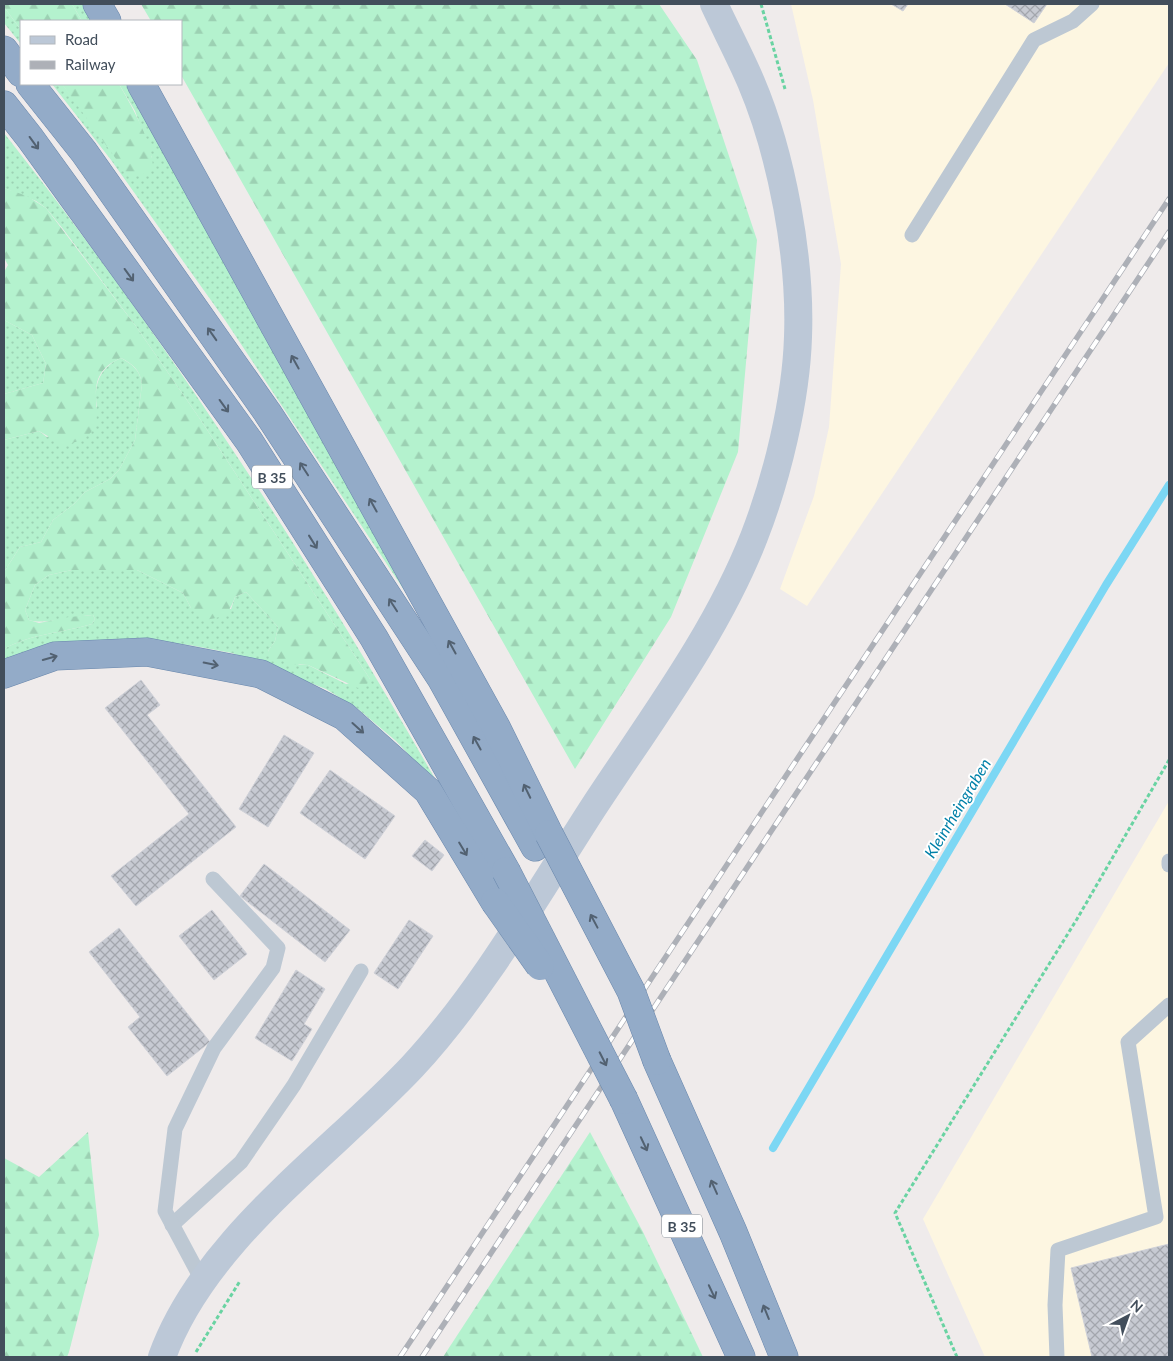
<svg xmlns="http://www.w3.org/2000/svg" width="1173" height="1361" font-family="Lato,sans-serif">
<defs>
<pattern id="grass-dots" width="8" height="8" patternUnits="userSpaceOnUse" patternTransform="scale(1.25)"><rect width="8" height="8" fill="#b4f2ce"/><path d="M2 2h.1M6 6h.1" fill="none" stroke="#9cd1b3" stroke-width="1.8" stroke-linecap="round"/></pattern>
<pattern id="forest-firs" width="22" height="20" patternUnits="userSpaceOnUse" patternTransform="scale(1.25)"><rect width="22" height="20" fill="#b4f2ce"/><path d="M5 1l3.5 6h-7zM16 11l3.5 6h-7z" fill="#9cd1b3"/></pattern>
<pattern id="building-cross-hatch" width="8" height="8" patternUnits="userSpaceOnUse" patternTransform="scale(1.25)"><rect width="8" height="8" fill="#c7cad2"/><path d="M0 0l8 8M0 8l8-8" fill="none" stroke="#a3a6ad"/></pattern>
</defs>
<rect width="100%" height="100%" fill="#efebeb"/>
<g fill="#fdf6e1">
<path d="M 791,4 L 1169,4 L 1169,63 L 807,606 L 780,589 L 814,496 L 829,427 L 841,264 L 813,100 Z"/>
<path d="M 1169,801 L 1169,1357 L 985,1357 L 923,1219 Z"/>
</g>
<g fill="url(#grass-dots)">
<path d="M 72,4 L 83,4 L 93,21 L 82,21 Z"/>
<path d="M 4,7 L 21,30 L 21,44 L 4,23 Z"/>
<path d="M 52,84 L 62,84 L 74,99 L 152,158 L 135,111 L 119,84 L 128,84 L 410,599 L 225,320 L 111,160 Z"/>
<path d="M 4,133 C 164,336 305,552 434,777 L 431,778 L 396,741 L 358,709 L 326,689 L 232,653 L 189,645 L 150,642 L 54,645 L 4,659 L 4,649 C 30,634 62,633 92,624 L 95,619 L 93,615 C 75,616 44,625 29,620 L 25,610 L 35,585 L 49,575 L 72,570 L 137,570 L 183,593 L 191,608 L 231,609 L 235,597 L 246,592 L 278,627 L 275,641 L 268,651 L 300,665 L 308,665 L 346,684 L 370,679 L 200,419 L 135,325 L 63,229 L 46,208 L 36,201 L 4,188 Z"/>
<path d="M 4,320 L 32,335 L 46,364 L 43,383 L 4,394 Z"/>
<path d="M 121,358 C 133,365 140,370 142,384 L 135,440 L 119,470 L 110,479 L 85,492 L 74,504 L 53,520 L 41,542 L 20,547 L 4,572 L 4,440 L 39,431 L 47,437 L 97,407 C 93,385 100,367 121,358 Z"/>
</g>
<g fill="url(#forest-firs)">
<path d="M 4,4 L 72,4 L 82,21 L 21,21 L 21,30 L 4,7 Z"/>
<path d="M 141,4 L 659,4 L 697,60 L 757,240 L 738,452 L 671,617 L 575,769 L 181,75 L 181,21 L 151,21 Z"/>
<path d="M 62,84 L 119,84 C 132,107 152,141 153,167 L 142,175 L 129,177 Z"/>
<path d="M 4,188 L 27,196 L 46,208 L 135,325 L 200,419 L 370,679 L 366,686 L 358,688 L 308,665 L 290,664 L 273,657 L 268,651 L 275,641 L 278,627 L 246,592 L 235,597 C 228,617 223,617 204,620 L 191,608 L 183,593 L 137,570 L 72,570 L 49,575 L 35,585 L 25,610 L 29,620 L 39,623 L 69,617 L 93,615 L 95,619 L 92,624 C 62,633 30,634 4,649 L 4,572 L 20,547 L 41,542 L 53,520 L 74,504 L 85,492 L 110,479 L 119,470 L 135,440 L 142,384 C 140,370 133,364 121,358 C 65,382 131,433 63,445 L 39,431 L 4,440 L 4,394 L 43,383 L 46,364 L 32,335 L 4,320 L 4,272 L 8,265 L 4,258 Z"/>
<path d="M 88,1132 L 99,1235 L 69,1352 L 67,1357 L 4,1357 L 4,1158 L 39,1177 Z"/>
<path d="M 590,1132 L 643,1232 L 703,1357 L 443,1357 Z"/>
</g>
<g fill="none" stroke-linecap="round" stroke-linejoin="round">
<path stroke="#7cd7f4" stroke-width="8" d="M 773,1148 L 1106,585 L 1169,485"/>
</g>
<g fill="url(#building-cross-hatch)" stroke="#cfd1d8">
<path d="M 891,4 L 908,4 L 903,11 Z"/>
<path d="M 1005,4 L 1047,4 L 1034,23 Z"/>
<path d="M 141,680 L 160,705 L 147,715 L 236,827 L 136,906 L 111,876 L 189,814 L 105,708 Z"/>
<path d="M 284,735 L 314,753 L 268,827 L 239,809 Z"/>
<path d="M 330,770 L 395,816 L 365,859 L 300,813 Z"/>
<path d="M 425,840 L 444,855 L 432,871 L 412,856 Z"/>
<path d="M 264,864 L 350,930 L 325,962 L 240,896 Z"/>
<path d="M 212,910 L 247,954 L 214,980 L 179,936 Z"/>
<path d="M 409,920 L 433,936 L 398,989 L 374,973 Z"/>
<path d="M 119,928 L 210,1042 L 167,1076 L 128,1027 L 140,1017 L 89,952 Z"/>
<path d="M 296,970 L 325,989 L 304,1024 L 312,1029 L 292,1061 L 255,1038 Z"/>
<path d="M 1169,1244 L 1169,1357 L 1092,1357 L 1071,1268 Z"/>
</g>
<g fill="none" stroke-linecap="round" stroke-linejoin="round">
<g stroke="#6987ac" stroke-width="29">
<g id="trunk">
<path d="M 97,4 L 107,21"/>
<path d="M 4,50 L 21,73"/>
<path d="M 30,84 L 84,152 L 267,412 L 441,678 L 535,847"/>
<path d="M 141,84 L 496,727 L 549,834"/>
<path d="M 4,105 L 30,138 L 249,441 L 374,638 L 506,871"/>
<path d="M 4,674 L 55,656 L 147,652 L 261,674 L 344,716 L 428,791 L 495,902"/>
<path d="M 657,1061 L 733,1232 L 784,1357"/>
<path d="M 624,1100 L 741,1357"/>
</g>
</g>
<g stroke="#69d3a2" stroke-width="3" stroke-dasharray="4 2.5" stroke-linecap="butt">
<path d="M 761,4 L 785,89"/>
<path d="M 196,1352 L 240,1281"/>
<path d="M 957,1357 L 895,1213 L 1077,919 L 1169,760"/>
</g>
<g stroke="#bdc8d3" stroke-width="15">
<path d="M 912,235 L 1034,40 L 1073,21 L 1092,4"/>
<path d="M 1169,861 L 1169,865"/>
<path d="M 172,1225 L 241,1162 L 294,1085 L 361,971"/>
<path d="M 203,1282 L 165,1211 L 175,1129 L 214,1048 L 273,968 L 278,948 L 213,879"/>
<path d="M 1057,1357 L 1055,1305 L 1058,1250 L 1156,1217 L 1128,1042 L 1169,1005"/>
</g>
<path stroke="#bcc8d7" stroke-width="28" d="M 162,1357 C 204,1240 329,1155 412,1067 C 481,993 538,893 593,808 C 650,721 716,634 754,537 C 777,478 796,400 798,337 C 801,258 782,155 751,82 C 740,56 726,30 714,4"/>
<use href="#trunk" stroke="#93abc8" stroke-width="28"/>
<g stroke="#adb0b7" stroke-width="5.5">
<g id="rail">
<path d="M 400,1357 L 1169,199"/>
<path d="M 422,1357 L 1169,232"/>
</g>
</g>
<use href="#rail" stroke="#fff" stroke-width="4" stroke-dasharray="11" stroke-linecap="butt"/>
<g stroke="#6987ac" stroke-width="29" stroke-linecap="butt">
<g id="trunk-bridge">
<path d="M 549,834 L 631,991 L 657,1061"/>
<path d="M 506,871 L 624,1100"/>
<path d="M 495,902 L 540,966"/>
</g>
</g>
<use href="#trunk-bridge" stroke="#93abc8" stroke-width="28"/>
</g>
<defs><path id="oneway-shaft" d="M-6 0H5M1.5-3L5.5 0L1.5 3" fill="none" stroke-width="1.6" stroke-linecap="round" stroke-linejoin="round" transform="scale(1.25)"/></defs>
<g stroke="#526171">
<use href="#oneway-shaft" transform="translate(34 143) rotate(54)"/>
<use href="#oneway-shaft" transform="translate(129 275) rotate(54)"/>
<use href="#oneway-shaft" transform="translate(212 334) rotate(-125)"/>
<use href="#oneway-shaft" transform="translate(295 362) rotate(-119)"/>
<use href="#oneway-shaft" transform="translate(224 406) rotate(54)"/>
<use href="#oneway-shaft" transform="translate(304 469) rotate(-123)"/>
<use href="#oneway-shaft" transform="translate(373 505) rotate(-119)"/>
<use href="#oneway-shaft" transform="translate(313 542) rotate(58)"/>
<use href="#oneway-shaft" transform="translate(393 605) rotate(-123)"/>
<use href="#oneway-shaft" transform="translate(452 647) rotate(-119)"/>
<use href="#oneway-shaft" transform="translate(50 658) rotate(-16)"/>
<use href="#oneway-shaft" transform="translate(211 664) rotate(11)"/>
<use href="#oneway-shaft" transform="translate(358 728) rotate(42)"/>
<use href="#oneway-shaft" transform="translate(477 743) rotate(-119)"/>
<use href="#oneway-shaft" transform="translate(527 791) rotate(-116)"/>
<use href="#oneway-shaft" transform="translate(463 849) rotate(59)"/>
<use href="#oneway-shaft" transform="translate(594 921) rotate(-118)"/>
<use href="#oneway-shaft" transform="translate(603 1059) rotate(63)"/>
<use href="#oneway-shaft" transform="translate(644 1144) rotate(65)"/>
<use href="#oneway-shaft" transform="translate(714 1187) rotate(-114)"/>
<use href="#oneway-shaft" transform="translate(712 1292) rotate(65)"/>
<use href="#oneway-shaft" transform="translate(766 1312) rotate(-112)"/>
</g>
<g text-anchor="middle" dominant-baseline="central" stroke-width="4" stroke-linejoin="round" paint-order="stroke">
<g fill="#fff" stroke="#7b838c" stroke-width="1">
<rect x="252" y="465.5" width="40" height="23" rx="4"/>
<rect x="662" y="1214.5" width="40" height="23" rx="4"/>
</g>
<g font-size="14" font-weight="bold" fill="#424e5b">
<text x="272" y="477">B 35</text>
<text x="682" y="1226">B 35</text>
</g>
<g font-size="16" font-style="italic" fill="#0180a8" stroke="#fff">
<text transform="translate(957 808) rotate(-59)">Kleinrheingraben</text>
</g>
</g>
<rect width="1173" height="1361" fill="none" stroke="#424e5b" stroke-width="10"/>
<rect x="20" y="20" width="162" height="65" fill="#ffffff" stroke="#b3b8bd"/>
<rect x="30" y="36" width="25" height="8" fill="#bcc8d7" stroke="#b3b8bd"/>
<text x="65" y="45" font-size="15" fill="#424e5b">Road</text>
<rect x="30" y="61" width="25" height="8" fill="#adb0b7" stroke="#b3b8bd"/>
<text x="65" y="70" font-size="15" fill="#424e5b">Railway</text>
<g transform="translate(1128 1316) rotate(41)" stroke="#ffffff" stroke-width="4" paint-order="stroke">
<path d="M0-4L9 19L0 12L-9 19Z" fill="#424e5b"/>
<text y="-8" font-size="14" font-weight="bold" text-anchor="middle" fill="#424e5b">N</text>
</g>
</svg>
